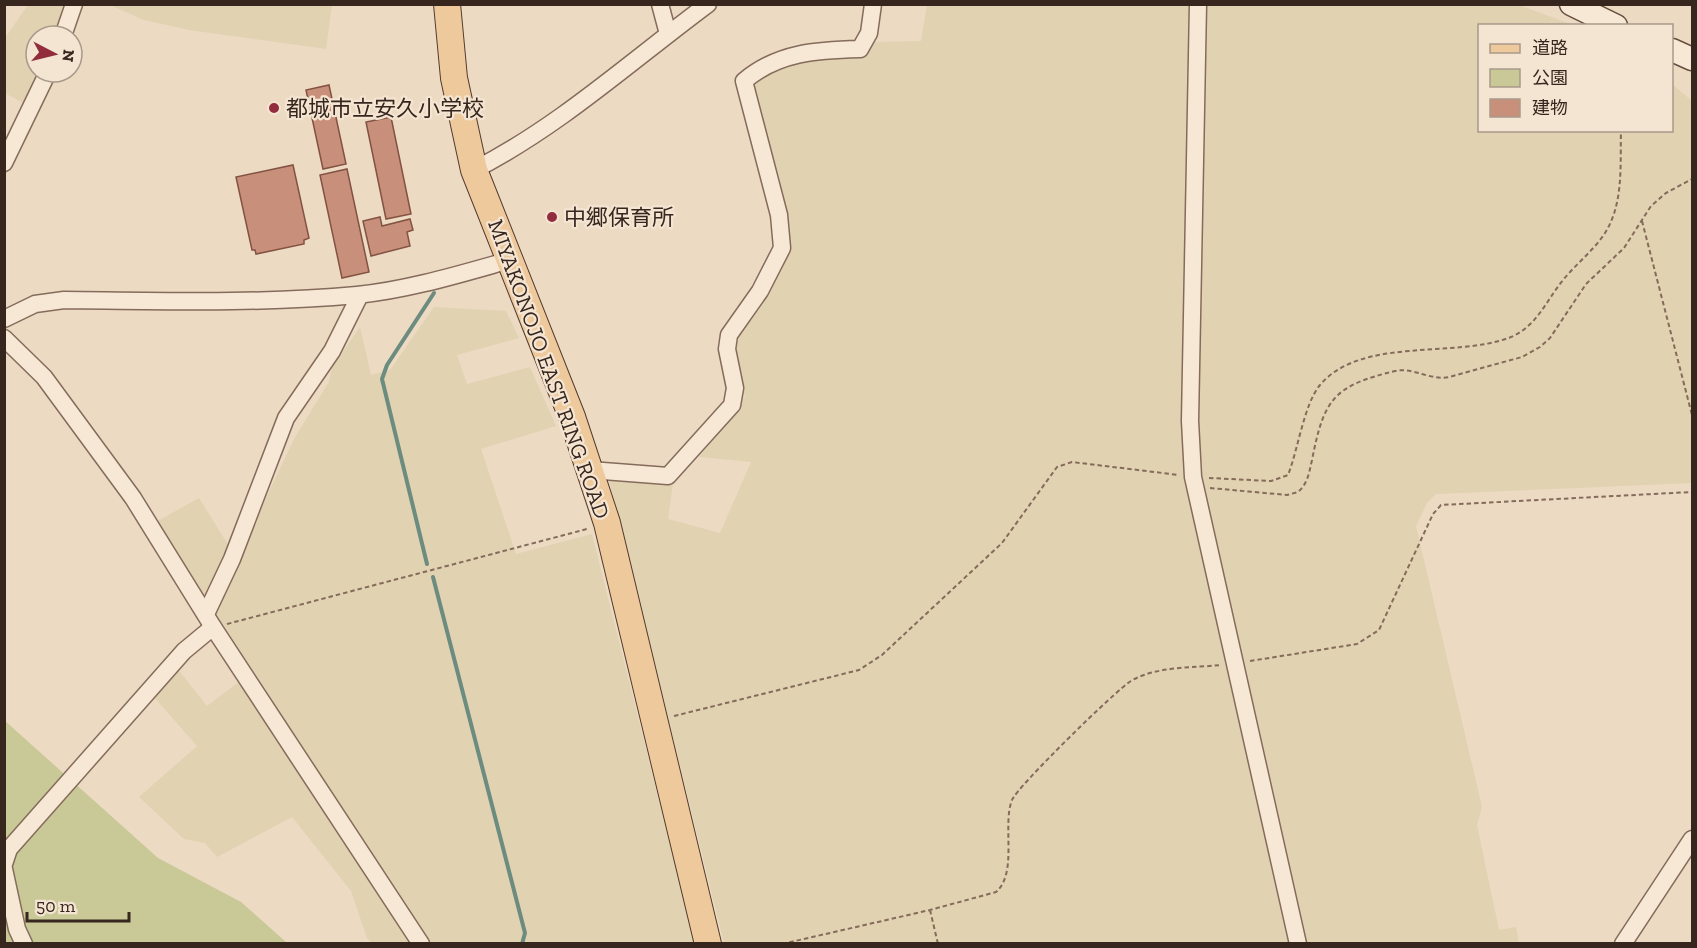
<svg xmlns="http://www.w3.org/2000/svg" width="1697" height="948" font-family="'Zilla Slab','Noto Sans JP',serif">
<rect width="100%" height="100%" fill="#ecdac3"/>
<g fill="#e1d2b1">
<path d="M 28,5 L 69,5 L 58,36 L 36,36 L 36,72 L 43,72 L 29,106 L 5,93 L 5,38 Z"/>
<path d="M 110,5 L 332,5 L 326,49 L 189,30 L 144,20 Z"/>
<path d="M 927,5 L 1519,5 L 1573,25 L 1480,26 L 1480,130 L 1672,130 L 1672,84 L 1692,101 L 1692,483 L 1436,494 L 1427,503 L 1416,526 L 1482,807 L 1477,825 L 1499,930 L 1516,927 L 1519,943 L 724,943 L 608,476 L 673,483 L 668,519 L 720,533 L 751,462 L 699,457 L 735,413 L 745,396 L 733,351 L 737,337 L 788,252 L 790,233 L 780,179 L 751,85 L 757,79 L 804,59 L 869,49 L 874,42 L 921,41 Z"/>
<path d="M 434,307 L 506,311 L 519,338 L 457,355 L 467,384 L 530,367 L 556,426 L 481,449 L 516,554 L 592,534 L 695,943 L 372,943 L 367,938 L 351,891 L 292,817 L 217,857 L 205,843 L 184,839 L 139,797 L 197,746 L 155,698 L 177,668 L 207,706 L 249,674 L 154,523 L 199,498 L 237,559 L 295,437 L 329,382 L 332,367 L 360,327 L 371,375 L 390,370 Z"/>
</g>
<path fill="#c9c897" d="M 4,720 L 158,858 L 241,902 L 287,943 L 5,943 Z"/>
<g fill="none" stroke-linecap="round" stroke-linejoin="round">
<g stroke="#6c8c80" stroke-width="4">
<path d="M 427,564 L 382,379 L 387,365 L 434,293"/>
<path d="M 433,577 L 525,933 L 522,944"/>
</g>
</g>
<g fill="#c8907a" stroke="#835242" stroke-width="1.5">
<path d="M 329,85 L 346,164 L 323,169 L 306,90 Z"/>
<path d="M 391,117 L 411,214 L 386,219 L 366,122 Z"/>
<path d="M 293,165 L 309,238 L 304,240 L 304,244 L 256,254 L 255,250 L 252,250 L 236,177 Z"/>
<path d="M 347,169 L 369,272 L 342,278 L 320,175 Z"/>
<path d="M 380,217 L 382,226 L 410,219 L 413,230 L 407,232 L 410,246 L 371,256 L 363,221 Z"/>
</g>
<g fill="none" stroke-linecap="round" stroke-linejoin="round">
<g stroke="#856b5b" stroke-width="19">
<g id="minor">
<path d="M 660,4 L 668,34"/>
<path d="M 1198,4 L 1190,421 L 1193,477 L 1298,944"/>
<path d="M 63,36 L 74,4"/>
<path d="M 4,163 L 48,72"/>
<path d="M 474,170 C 560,126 631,61 708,4"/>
<path d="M 4,319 L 35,304 L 64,300 C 162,301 260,304 357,295 C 408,290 460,274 510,260"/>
<path d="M 4,338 L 44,377 L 133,498 L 213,627 L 421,944"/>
<path d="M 590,470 L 668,476 L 732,405 L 735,388 L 727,349 L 729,335 L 760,291 L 782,248 L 779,215 L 744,81 C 778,52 818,50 860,49 L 869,33 L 873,4"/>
<path d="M 206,614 L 232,559 L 286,418 L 332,351 L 360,295"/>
<path d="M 4,864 L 9,849 L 184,651 L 213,627"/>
<path d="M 4,869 L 17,929 L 24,944"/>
<path d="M 1623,944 L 1692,839"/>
</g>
</g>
<g stroke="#674d3e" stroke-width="25">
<g id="secondary">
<path d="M 1571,4 L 1616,26"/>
<path d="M 1672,50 L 1692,59"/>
</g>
</g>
<g stroke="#533a2f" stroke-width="28">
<path id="primary" d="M 447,4 L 454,78 L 474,170 L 572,417 L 607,523 L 708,944"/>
</g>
<g stroke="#856b5b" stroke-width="2" stroke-dasharray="4.5 3" stroke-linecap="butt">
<path d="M 1642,221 L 1692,415"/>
<path d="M 1209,478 L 1271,481 L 1288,475 C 1298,450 1304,404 1320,385 C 1361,336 1456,359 1511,337 C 1537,326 1546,301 1563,280 C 1576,264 1594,250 1605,233 C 1624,203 1620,164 1621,130"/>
<path d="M 1210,488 L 1287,495 L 1298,492 C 1308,483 1309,473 1312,460 C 1324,399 1333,386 1395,371 C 1414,367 1430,381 1449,377 L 1522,357 L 1540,347 L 1550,338 L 1586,284 L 1624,248 L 1651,206 L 1666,193 L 1692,179"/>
<path d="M 227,624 L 587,529"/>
<path d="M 1250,661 L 1357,644 L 1379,630 L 1433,514 L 1441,505 L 1692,492"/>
<path d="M 674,716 L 859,670 L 882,655 L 1002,543 L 1057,467 L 1072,462 L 1179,475"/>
<path d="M 930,910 L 938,944"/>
<path d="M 782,944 L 930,910 L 996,892 C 1018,873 1002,825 1012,800 C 1017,787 1117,689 1131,681 C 1156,666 1193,668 1221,665"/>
</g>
<use href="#minor" stroke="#f7e8d6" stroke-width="16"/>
<use href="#secondary" stroke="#f7e8d6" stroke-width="22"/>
<use href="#primary" stroke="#eec99c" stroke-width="26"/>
</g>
<g fill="#912d3c" stroke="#f4e5d2" stroke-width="2">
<circle cx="274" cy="108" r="6"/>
<circle cx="552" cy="217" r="6"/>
</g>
<g text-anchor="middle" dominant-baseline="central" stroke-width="4.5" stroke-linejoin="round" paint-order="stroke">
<g font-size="22" fill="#36261e" stroke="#f4e5d2" text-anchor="start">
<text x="286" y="108">都城市立安久小学校</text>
<text x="564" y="217">中郷保育所</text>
</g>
<g font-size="22" fill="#36261e" stroke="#f4e5d2">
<text transform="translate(549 369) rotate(70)">MIYAKONOJO EAST RING ROAD</text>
</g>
</g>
<rect width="1697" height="948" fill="none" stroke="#36261e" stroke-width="12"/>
<rect x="1478" y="24" width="195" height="108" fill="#f4e5d2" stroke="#a8998a" stroke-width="1.5"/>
<rect x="1490" y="44" width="30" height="9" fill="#eec99c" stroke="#a8998a" stroke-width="1.5"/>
<text x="1532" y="54" font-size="18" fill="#36261e">道路</text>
<rect x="1490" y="69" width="30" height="18" fill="#c9c897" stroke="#a8998a" stroke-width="1.5"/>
<text x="1532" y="84" font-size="18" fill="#36261e">公園</text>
<rect x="1490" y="99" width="30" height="18" fill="#c8907a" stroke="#a8998a" stroke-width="1.5"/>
<text x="1532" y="114" font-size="18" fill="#36261e">建物</text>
<g transform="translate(54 54) rotate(97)"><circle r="28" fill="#f4e5d2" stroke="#a8998a" stroke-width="1.5"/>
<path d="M0-4.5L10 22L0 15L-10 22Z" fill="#912d3c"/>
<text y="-9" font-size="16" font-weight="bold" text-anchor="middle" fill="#36261e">N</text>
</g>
<path d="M27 912v9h102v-9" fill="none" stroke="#36261e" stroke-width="3"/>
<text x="36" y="912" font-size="18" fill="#36261e" stroke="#f4e5d2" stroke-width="4.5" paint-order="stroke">50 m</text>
</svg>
